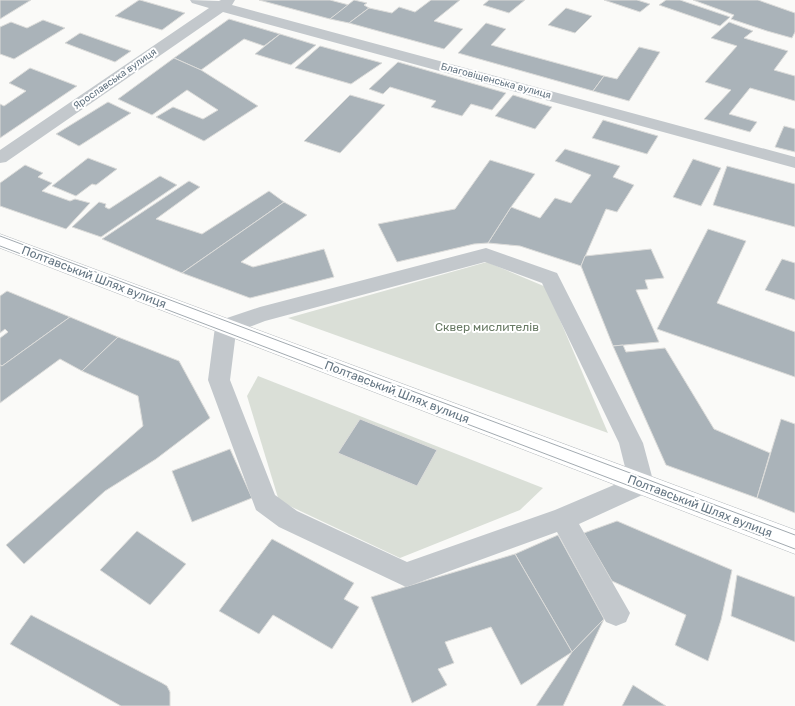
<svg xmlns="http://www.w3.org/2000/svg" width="795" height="706" font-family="Rubik,sans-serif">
<rect width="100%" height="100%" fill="#fafaf8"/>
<g fill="#dadfd7">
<path d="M 487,262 L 546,287 L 608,433 L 288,318 Z"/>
<path d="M 258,376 L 543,488 L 520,510 L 400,558 L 279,501 L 247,396 Z"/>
</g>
<g fill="#aab3b9" stroke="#dcdcda">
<path d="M 0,0 L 31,0 L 0,19 Z"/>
<path d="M 139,0 L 140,0 L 185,13 L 162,30 L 115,16 Z"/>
<path d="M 259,0 L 330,0 L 349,5 L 330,19 Z"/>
<path d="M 354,0 L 367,3 L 364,5 L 369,8 L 349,23 L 330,19 Z"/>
<path d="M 431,0 L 460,0 L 434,21 L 463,29 L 444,49 L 349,23 L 369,8 L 392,13 L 399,7 L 415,12 Z"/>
<path d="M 489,0 L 525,0 L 509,13 L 483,5 Z"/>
<path d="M 604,0 L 637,0 L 650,4 L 640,12 Z"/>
<path d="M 666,0 L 680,0 L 730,17 L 720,26 L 659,5 Z"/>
<path d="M 693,0 L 758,0 L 795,13 L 795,32 L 792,38 L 767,31 L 731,19 L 734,15 Z"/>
<path d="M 566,8 L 592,16 L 575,33 L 548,25 Z"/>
<path d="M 229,19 L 280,34 L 264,46 L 244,39 L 201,70 L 174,58 Z"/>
<path d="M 43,20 L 65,28 L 14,59 L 0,54 L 0,27 L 11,22 L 27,28 Z"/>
<path d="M 729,22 L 753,31 L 744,38 L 788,51 L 774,70 L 795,76 L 795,101 L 750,88 L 729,114 L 757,122 L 750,132 L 704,119 L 731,90 L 705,82 L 737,46 L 711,38 Z"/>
<path d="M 486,23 L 506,29 L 491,45 L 604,76 L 593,91 L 458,53 Z"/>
<path d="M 80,33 L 131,51 L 115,62 L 65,43 Z"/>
<path d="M 280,34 L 316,45 L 291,65 L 255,54 Z"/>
<path d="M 320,46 L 382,63 L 351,84 L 295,68 Z"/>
<path d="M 639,47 L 660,52 L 629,101 L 593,91 L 604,76 L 617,79 Z"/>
<path d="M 174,58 L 201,70 L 258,106 L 204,141 L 156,117 L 173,107 L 203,119 L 218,110 L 187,90 L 152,115 L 118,99 Z"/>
<path d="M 398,62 L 506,93 L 492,110 L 471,104 L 462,116 L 431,107 L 436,101 L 390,87 L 383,94 L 369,89 Z"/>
<path d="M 30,68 L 77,86 L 0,138 L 0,104 L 4,106 L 26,91 L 9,83 Z"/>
<path d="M 350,95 L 385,105 L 340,153 L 304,141 Z"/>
<path d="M 513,95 L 552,107 L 535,129 L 495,116 Z"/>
<path d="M 108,102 L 131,113 L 79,146 L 56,134 Z"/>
<path d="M 603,120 L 658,136 L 647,154 L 592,138 Z"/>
<path d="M 784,126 L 795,129 L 795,152 L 775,147 Z"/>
<path d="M 565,149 L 620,166 L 613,177 L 634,185 L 617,212 L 606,209 L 581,266 L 520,246 L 488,243 L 511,207 L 540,218 L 555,198 L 571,203 L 591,175 L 555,161 Z"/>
<path d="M 88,158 L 117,169 L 96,185 L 92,184 L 76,196 L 52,186 Z"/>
<path d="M 693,159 L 721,168 L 701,206 L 673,197 Z"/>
<path d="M 490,160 L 535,174 L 511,207 L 488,243 L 474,244 L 397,262 L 378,224 L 455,209 Z"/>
<path d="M 25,165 L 43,173 L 38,177 L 52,183 L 42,191 L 70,201 L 75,199 L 90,203 L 66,229 L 0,206 L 0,183 Z"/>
<path d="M 727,166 L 795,184 L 795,227 L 713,205 Z"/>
<path d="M 160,176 L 177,185 L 101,237 L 72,227 L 99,202 L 106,204 L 105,207 L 109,209 Z"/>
<path d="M 189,181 L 200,187 L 156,219 L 202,234 L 269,191 L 284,202 L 182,273 L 102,239 Z"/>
<path d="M 284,202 L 307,215 L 241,262 L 253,267 L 324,249 L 334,277 L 250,298 L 182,273 Z"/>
<path d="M 708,229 L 746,241 L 717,303 L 795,332 L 795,377 L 657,329 Z"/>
<path d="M 651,249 L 664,278 L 645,280 L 648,289 L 636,290 L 659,342 L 613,346 L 581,266 L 585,256 Z"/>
<path d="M 782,259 L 795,263 L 795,300 L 765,290 Z"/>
<path d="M 7,291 L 70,317 L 2,366 L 0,365 L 0,338 L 8,332 L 5,329 L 0,333 L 0,296 Z"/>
<path d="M 70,317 L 118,337 L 82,371 L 60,359 L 0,403 L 0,365 L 2,366 Z"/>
<path d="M 118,337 L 179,361 L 210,418 L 156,459 L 105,491 L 24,564 L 6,545 L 143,426 L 138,396 L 82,371 Z"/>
<path d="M 623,345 L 626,352 L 665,348 L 714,429 L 770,453 L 757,498 L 666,465 L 613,346 Z"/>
<path d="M 360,419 L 437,450 L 417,486 L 338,453 Z"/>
<path d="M 781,419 L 795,424 L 795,513 L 757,498 Z"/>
<path d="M 230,449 L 252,498 L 192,522 L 172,471 Z"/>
<path d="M 617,521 L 732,570 L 721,620 L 708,661 L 675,645 L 686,615 L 612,581 L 584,533 Z"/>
<path d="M 137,531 L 186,564 L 150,605 L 100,570 Z"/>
<path d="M 558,535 L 604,619 L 572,652 L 515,554 Z"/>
<path d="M 272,539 L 354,583 L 344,599 L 359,607 L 332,649 L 273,615 L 259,634 L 219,611 Z"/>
<path d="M 515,554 L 572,652 L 521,685 L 491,627 L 445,642 L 454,663 L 438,669 L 447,685 L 412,703 L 371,597 Z"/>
<path d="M 737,575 L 795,597 L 795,642 L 731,616 Z"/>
<path d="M 31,615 L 162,683 L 167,686 L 170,692 L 170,706 L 121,706 L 10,644 Z"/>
<path d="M 604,619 L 563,706 L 536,706 L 572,652 Z"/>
<path d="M 633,685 L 666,706 L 622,706 Z"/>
</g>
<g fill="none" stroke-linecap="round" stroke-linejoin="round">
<g stroke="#b5babe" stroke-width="1">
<path id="major" d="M 0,234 L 795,530 L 795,554 L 0,248 Z"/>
</g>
<g fill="#c3c8cc" fill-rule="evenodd">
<path d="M 190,0 L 219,1 L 221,0 L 235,0 L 232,5 L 795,157 L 795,168 L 223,12 L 6,162 L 0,163 L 0,150 L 209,8 L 192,3 Z"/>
<path d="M 486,248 L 557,273 L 643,443 L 654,484 L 651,491 L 579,524 L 630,613 L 626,622 L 616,626 L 606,622 L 557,532 L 406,587 L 279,527 L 256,510 L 208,380 L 215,327 L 218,321 L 260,307 ZM 485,262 L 542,283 L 619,443 L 628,479 L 555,510 L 407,562 L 297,511 L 275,495 L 230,380 L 236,332 L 265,321 Z"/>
</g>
<use href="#major" fill="#fff" fill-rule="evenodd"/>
<g stroke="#a2aab0" stroke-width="1">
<path d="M 0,236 L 795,535"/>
<path d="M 0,246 L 795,549"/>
</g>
</g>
<g text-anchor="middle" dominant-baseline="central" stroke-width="4" stroke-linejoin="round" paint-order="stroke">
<g font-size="10" fill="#657683" stroke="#fff">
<text transform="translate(115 79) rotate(-35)">Ярославська вулиця</text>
<text transform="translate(496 81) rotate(15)">Благовіщенська вулиця</text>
</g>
<g font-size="12" fill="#657683" stroke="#fff">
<text transform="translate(94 277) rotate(21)">Полтавський Шлях вулиця</text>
<text transform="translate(397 392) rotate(21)">Полтавський Шлях вулиця</text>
<text transform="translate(700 506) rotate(21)">Полтавський Шлях вулиця</text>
</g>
<g font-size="12" fill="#687a64" stroke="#fff">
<text x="487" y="327">Сквер мислителів</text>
</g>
</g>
</svg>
